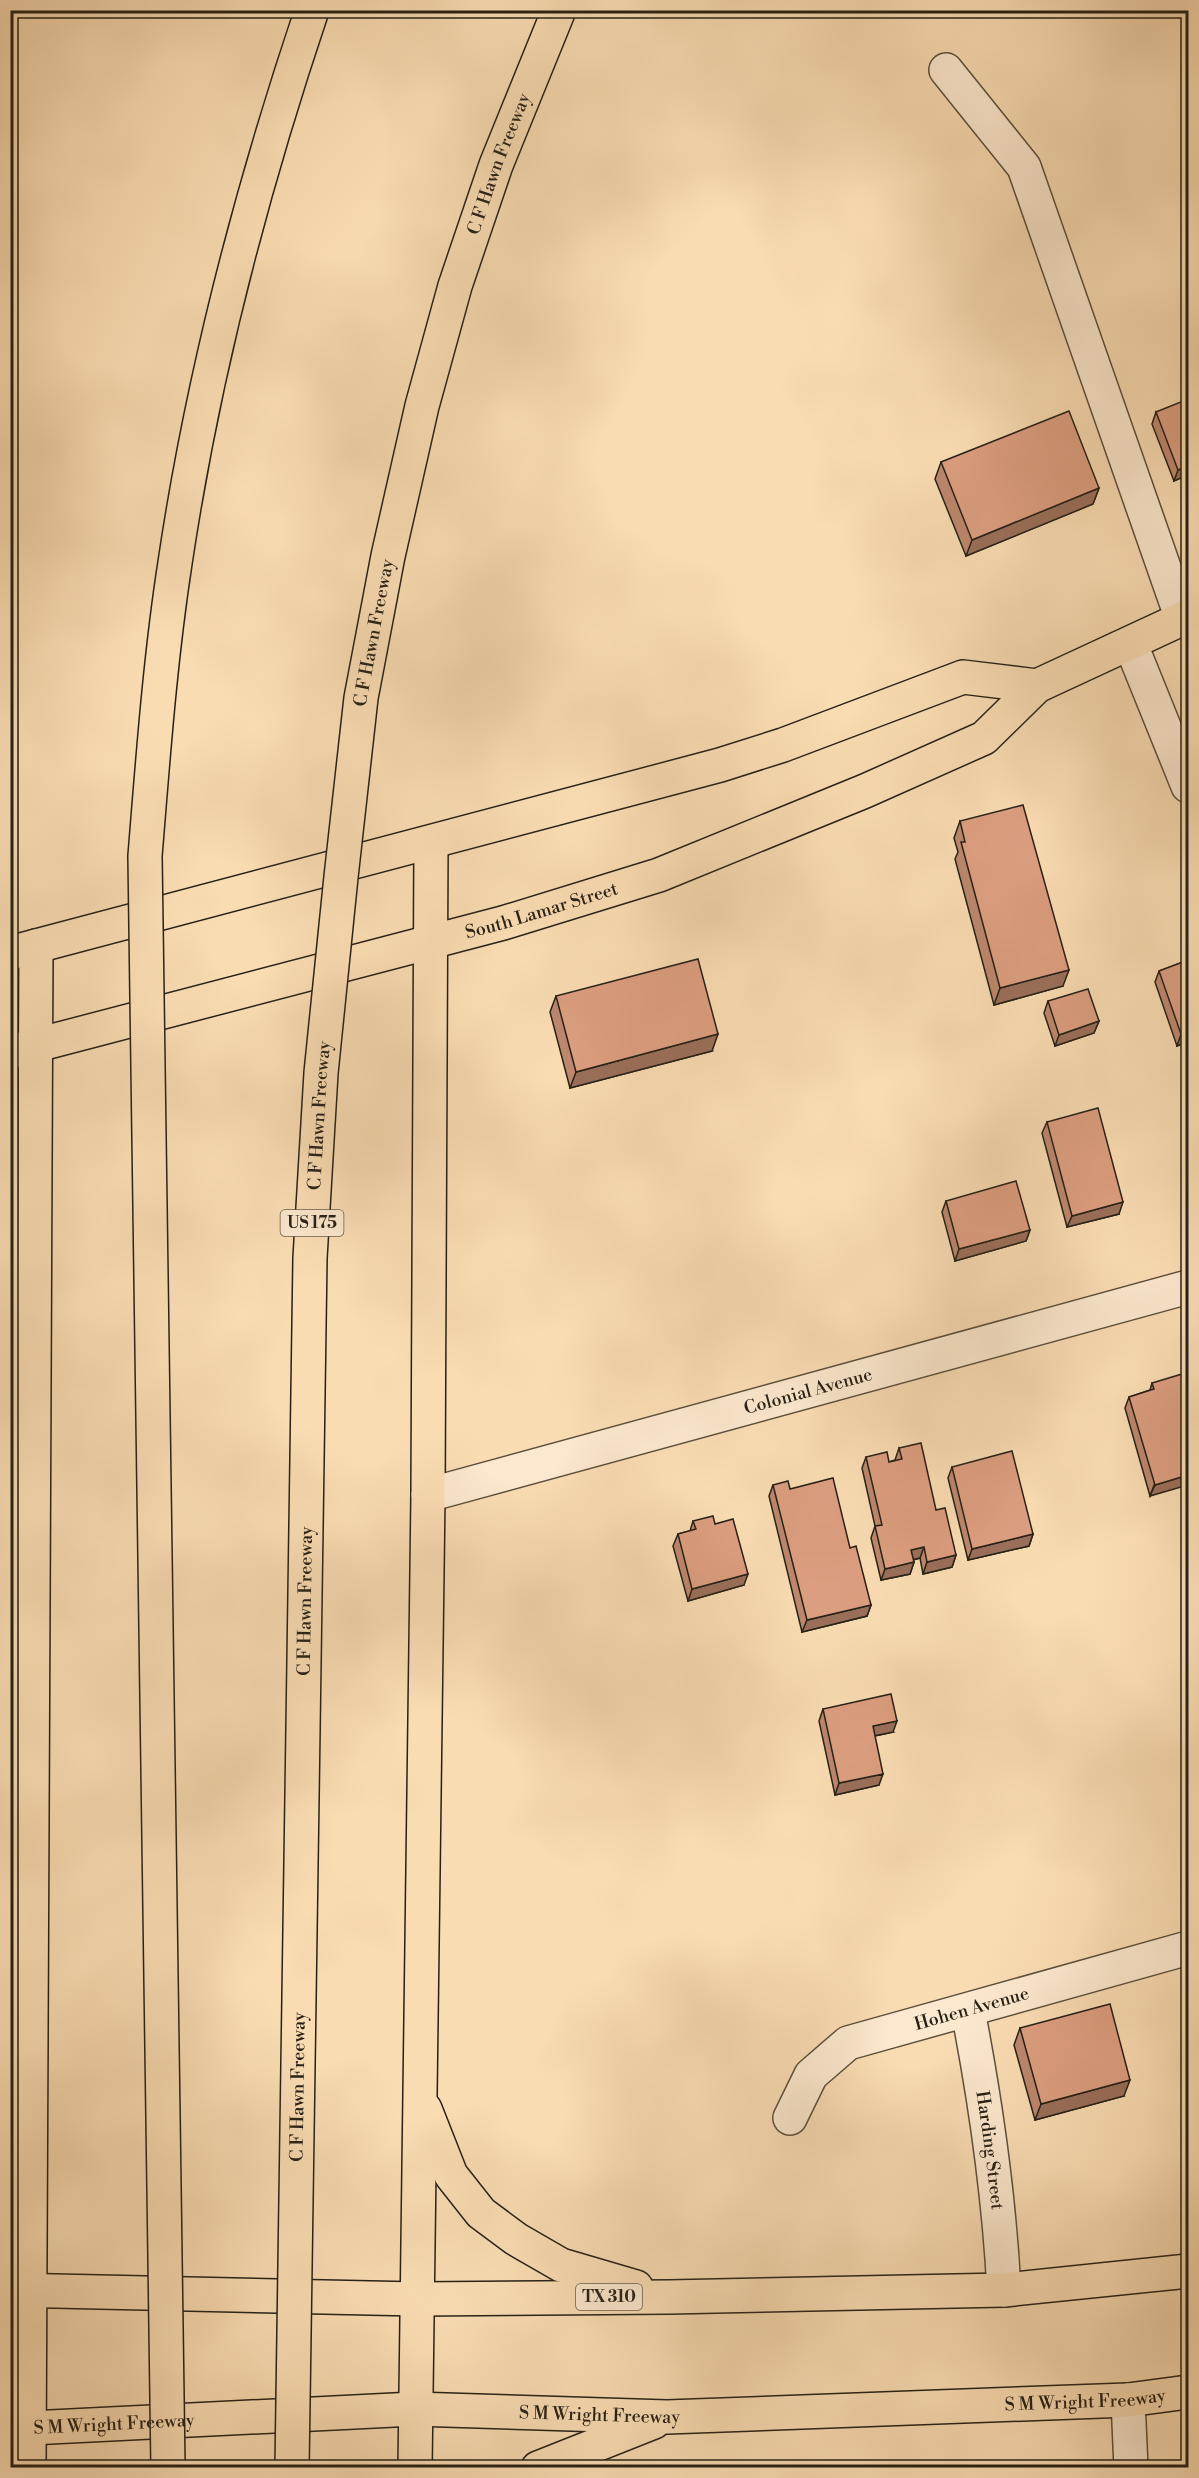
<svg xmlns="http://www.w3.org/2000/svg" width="1199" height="2478" font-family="'Libre Bodoni',serif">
<rect width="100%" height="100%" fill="#fadcb3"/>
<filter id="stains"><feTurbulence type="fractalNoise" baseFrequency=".00333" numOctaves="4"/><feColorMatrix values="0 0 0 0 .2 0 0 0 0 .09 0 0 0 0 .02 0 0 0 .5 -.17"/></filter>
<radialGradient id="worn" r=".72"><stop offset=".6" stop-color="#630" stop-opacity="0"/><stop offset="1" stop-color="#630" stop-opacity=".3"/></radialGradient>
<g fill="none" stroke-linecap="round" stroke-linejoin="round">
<g stroke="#5c4f3d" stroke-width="36">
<g id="minor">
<path d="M 946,70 L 1024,167 L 1182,619"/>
<path d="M 1131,645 L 1188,786"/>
<path id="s1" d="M 428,1495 L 1188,1287"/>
<path d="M 10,1617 L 32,1611"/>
<path id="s2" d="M 968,2011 C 986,2104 999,2196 1004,2290"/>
<path id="s3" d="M 790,2118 L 811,2075 L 848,2043 L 1188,1948"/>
<path d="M 1128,2400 L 1131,2468"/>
</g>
</g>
<g stroke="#272016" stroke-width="36">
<g id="major">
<path d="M 10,953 L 720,765 L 783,745 L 963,677 L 1037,686"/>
<path id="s4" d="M 10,1052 L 503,923 L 659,875 L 865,791 L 984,738 L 1037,686 L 1188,616"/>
<path d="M 425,2109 L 451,2175 L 481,2213 L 516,2239 L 561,2265 L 636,2287"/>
<path d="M 10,2290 L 417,2299 L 669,2297 L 1004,2290 L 1188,2271"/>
<path id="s5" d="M 10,2429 L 414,2409 L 667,2417 L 1128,2400 L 1188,2392"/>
<path d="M 29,2468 L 36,946"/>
<path d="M 415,2468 L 428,1495 L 431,843"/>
<path d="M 538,2468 L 654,2422"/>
</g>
</g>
<use href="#minor" stroke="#fce8ce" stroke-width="33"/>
<use href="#major" stroke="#fadcb3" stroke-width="33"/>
<g stroke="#272016" stroke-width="36" stroke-linecap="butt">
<g id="highway-bridge">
<path d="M 168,2468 L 145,856 C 153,758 160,660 175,563 C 203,375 251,191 312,10"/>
<path id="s6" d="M 292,2468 L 310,1258 L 321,1073 L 341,877 L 361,698 L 388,556 L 422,406 L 455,286 L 496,165 L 559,10"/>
</g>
</g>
<use href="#highway-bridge" stroke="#fadcb3" stroke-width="33"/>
</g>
<g fill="#bd886e" stroke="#272016" stroke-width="1.5">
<path d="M 1156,412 L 1188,475 L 1174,481 L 1152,424 Z"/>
<path d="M 941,462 L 1099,488 L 1093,504 L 966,556 L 935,479 Z"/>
<path d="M 960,821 L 1063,986 L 994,1005 L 955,859 L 958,852 L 954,838 Z"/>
<path d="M 1188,960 L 1188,1042 L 1177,1046 L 1155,982 L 1159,971 Z"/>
<path d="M 556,996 L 712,1051 L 570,1088 L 550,1012 Z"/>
<path d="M 1048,1001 L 1099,1021 L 1094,1033 L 1055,1046 L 1044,1013 Z"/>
<path d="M 1047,1122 L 1119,1214 L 1067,1227 L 1042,1133 Z"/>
<path d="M 946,1201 L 1030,1230 L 1026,1241 L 955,1261 L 942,1212 Z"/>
<path d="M 1152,1383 L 1188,1395 L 1150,1496 L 1125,1408 L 1129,1397 L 1150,1390 Z"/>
<path d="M 899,1448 L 936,1510 L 956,1555 L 952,1567 L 923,1574 L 920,1558 L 913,1560 L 914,1562 L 910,1574 L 881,1580 L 871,1538 L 875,1526 L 862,1468 L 866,1457 L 889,1462 L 895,1460 Z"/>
<path d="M 952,1467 L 1033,1534 L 1029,1546 L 968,1560 L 948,1478 Z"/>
<path d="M 773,1485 L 790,1489 L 850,1548 L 871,1605 L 867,1616 L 802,1632 L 769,1496 Z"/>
<path d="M 693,1521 L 715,1524 L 744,1585 L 688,1601 L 673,1546 L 678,1534 L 690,1531 Z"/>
<path d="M 823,1709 L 893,1732 L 875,1736 L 879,1785 L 835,1795 L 819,1721 Z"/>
<path d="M 1020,2028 L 1124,2096 L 1035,2120 L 1014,2045 Z"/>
</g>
<g fill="#9a6f5a" stroke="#272016" stroke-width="1.5">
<path d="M 1188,466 L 1188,475 L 1174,481 L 1178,470 Z"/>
<path d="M 1099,488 L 1093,504 L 966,556 L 972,540 Z"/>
<path d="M 1069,970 L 1063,986 L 994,1005 L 1000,988 Z"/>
<path d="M 1099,1021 L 1094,1033 L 1055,1046 L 1059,1035 Z"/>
<path d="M 1188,1032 L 1188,1042 L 1177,1046 L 1181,1034 Z"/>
<path d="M 718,1034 L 712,1051 L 570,1088 L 576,1072 Z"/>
<path d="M 1123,1202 L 1119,1214 L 1067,1227 L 1072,1216 Z"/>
<path d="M 1030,1230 L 1026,1241 L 955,1261 L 959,1249 Z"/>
<path d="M 1188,1475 L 1188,1485 L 1150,1496 L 1155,1485 Z"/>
<path d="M 1033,1534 L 1029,1546 L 968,1560 L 972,1549 Z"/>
<path d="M 924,1547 L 920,1558 L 907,1561 L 911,1550 Z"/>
<path d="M 956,1555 L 952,1567 L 923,1574 L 927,1562 Z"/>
<path d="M 914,1562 L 910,1574 L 881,1580 L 885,1569 Z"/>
<path d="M 748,1574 L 744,1585 L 688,1601 L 692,1589 Z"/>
<path d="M 871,1605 L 867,1616 L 802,1632 L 807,1620 Z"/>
<path d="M 897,1721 L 893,1732 L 869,1737 L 873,1726 Z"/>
<path d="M 883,1774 L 879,1785 L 835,1795 L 839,1783 Z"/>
<path d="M 1130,2080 L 1124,2096 L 1035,2120 L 1041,2104 Z"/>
</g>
<g fill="#dc9e80" stroke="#272016" stroke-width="1.5">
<path d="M 1188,399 L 1188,466 L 1178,470 L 1156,412 Z"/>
<path d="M 1069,411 L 1099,488 L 972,540 L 941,462 Z"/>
<path d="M 1023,805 L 1069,970 L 1000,988 L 961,842 L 965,842 L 960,821 Z"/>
<path d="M 698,959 L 718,1034 L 576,1072 L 556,996 Z"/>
<path d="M 1188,960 L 1188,1032 L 1181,1034 L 1159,971 Z"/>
<path d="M 1088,989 L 1099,1021 L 1059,1035 L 1048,1001 Z"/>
<path d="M 1098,1108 L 1123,1202 L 1072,1216 L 1047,1122 Z"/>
<path d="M 1016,1181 L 1030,1230 L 959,1249 L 946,1201 Z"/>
<path d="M 1182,1374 L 1188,1395 L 1188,1475 L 1155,1485 L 1129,1397 L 1154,1389 L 1152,1383 Z"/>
<path d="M 921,1443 L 936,1510 L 945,1508 L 956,1555 L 927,1562 L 924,1547 L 911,1550 L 914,1562 L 885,1569 L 875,1526 L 882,1525 L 866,1457 L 887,1452 L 889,1462 L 902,1459 L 899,1448 Z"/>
<path d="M 1012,1451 L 1033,1534 L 972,1549 L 952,1467 Z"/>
<path d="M 833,1478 L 850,1548 L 856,1546 L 871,1605 L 807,1620 L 773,1485 L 788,1481 L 790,1489 Z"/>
<path d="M 713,1516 L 715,1524 L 733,1519 L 748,1574 L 692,1589 L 678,1534 L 696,1529 L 693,1521 Z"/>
<path d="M 891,1694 L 897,1721 L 873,1726 L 883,1774 L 839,1783 L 823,1709 Z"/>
<path d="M 1110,2004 L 1130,2080 L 1041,2104 L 1020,2028 Z"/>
</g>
<g text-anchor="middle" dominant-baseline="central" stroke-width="6" stroke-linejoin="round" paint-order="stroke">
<g fill="#fce8ce" stroke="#675c4d" stroke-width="1.5">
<rect x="280.5" y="1210" width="63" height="26" rx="4.5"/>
<rect x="576" y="2284" width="66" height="26" rx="4.5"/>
</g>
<g font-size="16" font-weight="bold" fill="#272016">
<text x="312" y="1223">US 175</text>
<text x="609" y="2297">TX 310</text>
</g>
<g font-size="18" fill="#272016" stroke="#fce8ce">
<text stroke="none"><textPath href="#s6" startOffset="2325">C F Hawn Freeway</textPath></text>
<text stroke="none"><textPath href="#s6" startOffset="1839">C F Hawn Freeway</textPath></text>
<text stroke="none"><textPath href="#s4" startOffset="550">South Lamar Street</textPath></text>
<text stroke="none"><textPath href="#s6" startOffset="1353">C F Hawn Freeway</textPath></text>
<text stroke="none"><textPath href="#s1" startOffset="394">Colonial Avenue</textPath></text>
<text stroke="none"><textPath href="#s6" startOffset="867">C F Hawn Freeway</textPath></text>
<text stroke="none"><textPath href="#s3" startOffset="225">Hohen Avenue</textPath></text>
<text stroke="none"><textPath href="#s6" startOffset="381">C F Hawn Freeway</textPath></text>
<text stroke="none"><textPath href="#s2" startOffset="141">Harding Street</textPath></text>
<text stroke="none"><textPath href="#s5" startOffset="1076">S M Wright Freeway</textPath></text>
<text stroke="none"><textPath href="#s5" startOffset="590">S M Wright Freeway</textPath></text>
<text stroke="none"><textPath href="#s5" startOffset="104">S M Wright Freeway</textPath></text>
</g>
</g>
<rect width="1199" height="2478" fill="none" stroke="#fadcb3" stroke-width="36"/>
<rect x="12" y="12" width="1175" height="2454" fill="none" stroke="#272016" stroke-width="3"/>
<rect x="18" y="18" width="1163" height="2442" fill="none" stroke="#272016" stroke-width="1.5"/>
<rect width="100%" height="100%" filter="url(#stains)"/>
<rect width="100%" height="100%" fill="url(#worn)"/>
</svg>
